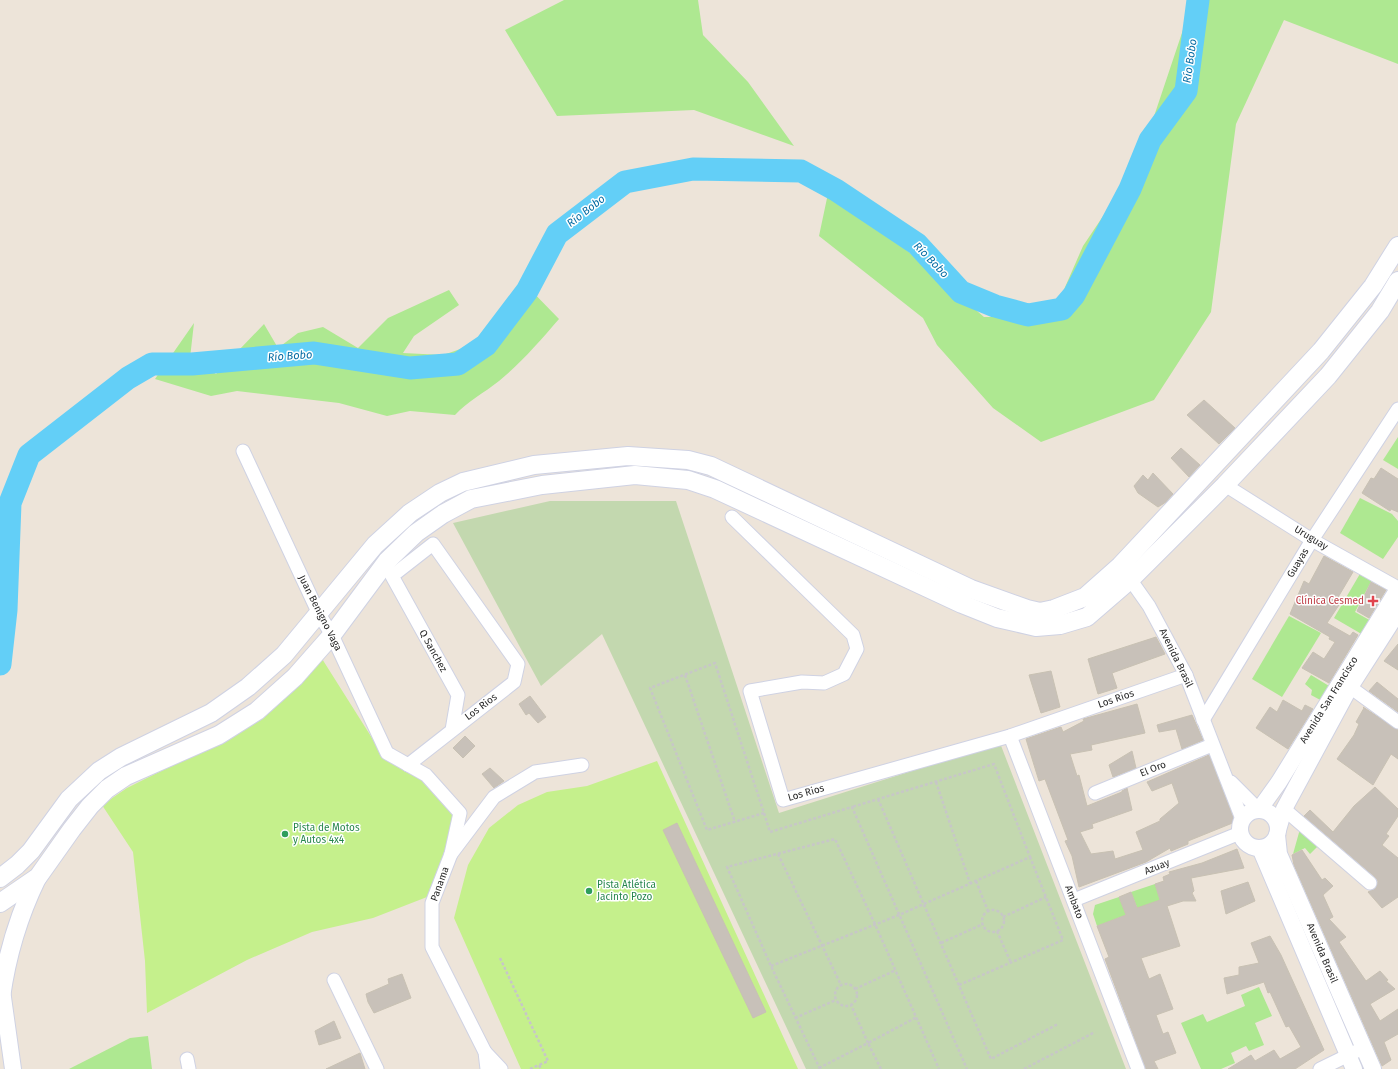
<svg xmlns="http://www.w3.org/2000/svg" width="1398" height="1069" font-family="'Fira Sans',sans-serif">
<rect width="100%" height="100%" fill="#ede4d9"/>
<g fill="#aee891">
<path d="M 564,0 L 698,0 L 703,35 L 748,82 L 794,146 L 694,110 L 557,116 L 505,30 Z"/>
<path d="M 1193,0 L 1398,0 L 1398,64 L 1284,20 L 1236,124 L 1211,312 L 1154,400 L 1041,442 L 993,408 L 937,345 L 923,318 L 819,236 L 830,184 L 984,317 L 1052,317 L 1083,246 L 1138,164 Z"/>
<path d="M 522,281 L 559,319 C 540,341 521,363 499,381 C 484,393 468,401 455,415 L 410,411 L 387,416 L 339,403 L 237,391 L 211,396 L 155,379 L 194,323 L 190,358 L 216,374 L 264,324 L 278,348 L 298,333 L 323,327 L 358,348 L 388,318 L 449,290 L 459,305 L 414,336 L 403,353 L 443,355 L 472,345 Z"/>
<path d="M 1398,437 L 1398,469 L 1383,460 Z"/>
<path d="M 1360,498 L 1392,514 L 1398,521 L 1398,537 L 1383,559 L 1340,533 Z"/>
<path d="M 1364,567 L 1375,574 L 1355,612 L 1373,622 L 1365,636 L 1334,618 Z"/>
<path d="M 1289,616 L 1321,633 L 1282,697 L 1252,679 Z"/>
<path d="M 1311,675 L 1334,689 L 1324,702 L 1311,695 L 1312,690 L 1305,684 Z"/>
<path d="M 1300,829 L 1319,845 L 1310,854 L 1305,848 L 1293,854 Z"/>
<path d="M 1155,884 L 1160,900 L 1140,915 L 1131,892 Z"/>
<path d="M 1119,897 L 1126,915 L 1097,926 L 1093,914 L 1095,905 Z"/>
<path d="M 1259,987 L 1272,1016 L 1255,1023 L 1264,1045 L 1249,1051 L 1246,1046 L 1231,1053 L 1235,1063 L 1221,1069 L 1201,1069 L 1181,1023 L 1203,1014 L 1207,1022 L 1245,1006 L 1241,995 Z"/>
<path d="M 148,1036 L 152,1069 L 69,1069 L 130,1038 Z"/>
</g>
<path fill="#c3d8af" d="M 550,501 L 676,501 L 779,813 L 1000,743 L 1126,1069 L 806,1069 L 602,634 L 541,686 L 453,523 Z"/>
<g fill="#c5f08c">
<path d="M 319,654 L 384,757 L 423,780 L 454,815 L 444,854 L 427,897 L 373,918 L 312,932 L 247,960 L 147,1013 L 145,961 L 133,852 L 102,805 L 127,788 L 243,730 Z"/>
<path d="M 657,761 L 798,1069 L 521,1069 L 454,918 L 468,865 L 489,828 L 518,805 L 547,792 L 587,786 Z"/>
</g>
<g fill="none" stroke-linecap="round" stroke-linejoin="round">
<path stroke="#63cff7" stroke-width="23" d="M 0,664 L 6,610 L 10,503 L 29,455 L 128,378 L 152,364 L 192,364 L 314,353 L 410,368 L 458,364 L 486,345 L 527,291 L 557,234 L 625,182 L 693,169 L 801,171 L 836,190 L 917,244 L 961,292 L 995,306 L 1028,315 L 1062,309 L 1074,295 L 1130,189 L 1150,140 L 1186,91 L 1198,0"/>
</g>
<g fill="#c8c1b9" stroke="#c8c1b3">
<path d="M 1204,400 L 1235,428 L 1219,444 L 1187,415 Z"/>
<path d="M 1181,448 L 1200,465 L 1189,477 L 1171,458 Z"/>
<path d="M 1381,468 L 1398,479 L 1398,512 L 1391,509 L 1390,511 L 1362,493 L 1371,478 L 1374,479 Z"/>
<path d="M 1153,473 L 1173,494 L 1166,502 L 1158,507 L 1138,493 L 1134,486 L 1143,475 L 1148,480 Z"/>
<path d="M 1324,556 L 1353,572 L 1337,599 L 1341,602 L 1327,623 L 1350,636 L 1353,632 L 1358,635 L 1329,683 L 1302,668 L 1313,652 L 1324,659 L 1335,642 L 1329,639 L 1330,637 L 1290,614 L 1304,581 L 1309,584 Z"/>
<path d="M 1371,582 L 1386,590 L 1369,618 L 1357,611 Z"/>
<path d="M 1156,637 L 1165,654 L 1112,673 L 1117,688 L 1098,694 L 1088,659 Z"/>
<path d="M 1398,644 L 1398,670 L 1384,661 Z"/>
<path d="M 1051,671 L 1060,707 L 1041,713 L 1029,675 Z"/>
<path d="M 1377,682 L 1398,699 L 1398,712 L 1369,691 Z"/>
<path d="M 530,696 L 546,717 L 538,723 L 529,713 L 526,715 L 519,704 Z"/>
<path d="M 1283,700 L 1302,711 L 1305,705 L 1313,709 L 1288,749 L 1256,728 L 1270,707 L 1277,712 Z"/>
<path d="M 1137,704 L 1145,733 L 1091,745 L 1092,750 L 1070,754 L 1077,776 L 1079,775 L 1087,806 L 1122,792 L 1122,791 L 1127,788 L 1132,810 L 1092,824 L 1093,828 L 1080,832 L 1091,854 L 1113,851 L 1115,859 L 1143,850 L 1136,832 L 1160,821 L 1160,819 L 1179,803 L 1172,783 L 1152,791 L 1147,782 L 1209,755 L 1235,822 L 1188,841 L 1188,844 L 1171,851 L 1170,848 L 1146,862 L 1079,887 L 1072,856 L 1065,841 L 1068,840 L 1045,779 L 1039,781 L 1026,739 L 1061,727 L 1063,732 L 1084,721 L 1083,719 Z"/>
<path d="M 1363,707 L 1398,730 L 1398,759 L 1391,754 L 1373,785 L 1337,759 L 1354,735 L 1359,724 L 1356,722 L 1364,708 Z"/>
<path d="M 1192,715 L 1203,740 L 1182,749 L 1176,729 L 1159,732 L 1157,725 Z"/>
<path d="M 465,736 L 475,746 L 463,758 L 453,748 Z"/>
<path d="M 1132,751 L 1136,768 L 1113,777 L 1109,765 Z"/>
<path d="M 490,768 L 504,781 L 494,788 L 482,774 Z"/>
<path d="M 1375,787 L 1398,809 L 1398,816 L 1386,834 L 1389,836 L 1382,845 L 1398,858 L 1398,897 L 1382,908 L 1368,892 L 1376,888 L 1378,881 L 1375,877 L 1304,816 L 1310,810 L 1333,832 L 1354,806 Z"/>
<path d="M 677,823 L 766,1012 L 753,1018 L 663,830 Z"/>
<path d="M 1237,849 L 1244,868 L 1191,878 L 1194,891 L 1192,893 L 1196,901 L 1183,901 L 1167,906 L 1180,946 L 1141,958 L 1149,979 L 1160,974 L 1173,1009 L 1156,1015 L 1163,1034 L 1168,1032 L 1176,1053 L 1154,1061 L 1158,1069 L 1146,1069 L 1105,959 L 1109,957 L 1097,926 L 1126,915 L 1119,897 L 1131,892 L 1137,908 L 1160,900 L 1155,884 L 1164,881 L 1163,877 L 1170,874 L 1169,872 L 1202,863 Z"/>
<path d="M 1302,850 L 1322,880 L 1325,878 L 1333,886 L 1323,895 L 1333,917 L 1329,919 L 1346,937 L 1339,942 L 1366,981 L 1380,971 L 1388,980 L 1386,981 L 1395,989 L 1370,1004 L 1380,1021 L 1398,1009 L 1398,1034 L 1384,1042 L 1391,1060 L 1382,1066 L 1294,865 L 1292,855 Z"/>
<path d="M 1248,882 L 1255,901 L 1226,914 L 1221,891 Z"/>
<path d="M 1270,936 L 1281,955 L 1324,1050 L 1295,1069 L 1228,1069 L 1251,1055 L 1255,1061 L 1274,1050 L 1280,1059 L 1301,1047 L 1289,1026 L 1286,1027 L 1270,992 L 1268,993 L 1264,982 L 1227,994 L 1224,978 L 1239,975 L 1239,967 L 1259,963 L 1251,943 Z"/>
<path d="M 402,974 L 411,998 L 374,1013 L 368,1002 L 366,994 L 389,984 L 388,979 Z"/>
<path d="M 334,1021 L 341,1038 L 319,1045 L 315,1031 Z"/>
<path d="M 360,1053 L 365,1069 L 326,1069 Z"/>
</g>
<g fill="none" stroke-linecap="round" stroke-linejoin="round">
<g stroke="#cfd2e3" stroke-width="15">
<g id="minor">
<path d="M 243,451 L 319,614 L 332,635 L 387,753 L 426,775 L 460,813 L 451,854"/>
<path d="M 1225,485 L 1312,540 L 1398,588"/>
<path d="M 732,517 L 853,635 L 857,649 L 844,674 L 824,683 L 802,682 L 750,691 L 783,800 L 1010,736 L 1186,675"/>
<path d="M 1125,572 L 1149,606 L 1186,675 L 1242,819"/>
<path d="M 1350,687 L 1398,722"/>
<path d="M 1203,720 L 1312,540 L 1398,409"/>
<path d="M 1010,736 L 1138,1069"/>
<path d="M 408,765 L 514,682 L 518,664 L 433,544 L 392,576 L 458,695 L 452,730"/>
<path d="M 1231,782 L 1259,810"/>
<path d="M 1095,793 L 1212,745"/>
<path d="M 1284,809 L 1370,883"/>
<path d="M 1074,900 L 1240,833"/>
<path d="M 334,980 L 377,1069"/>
<path d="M 485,1052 L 501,1069"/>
<path d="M 187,1059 L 189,1069"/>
<path d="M 487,1069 L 485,1052 L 432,947 L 432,903 L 451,854 L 494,797 L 535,772 L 582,765"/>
<path d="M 1320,1069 L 1363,1048"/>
</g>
</g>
<g stroke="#cfd2e3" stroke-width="18">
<g id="tertiary">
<circle cx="1259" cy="829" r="19"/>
<path d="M 1259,810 L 1279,782 L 1398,589"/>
<path d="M 1278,830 L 1284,809 L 1350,687 L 1398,612"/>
<path d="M 1277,835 L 1279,854 L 1373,1069"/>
<path d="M 1260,848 L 1354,1069"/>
<path d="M 1,983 L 13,1069"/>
</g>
</g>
<g stroke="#cfd2e3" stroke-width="20">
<g id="secondary">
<path d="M 0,878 L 17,865 L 31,851 L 69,799 L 99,771 L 121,757 L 211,713 L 248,687 L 284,655 L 375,545 L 410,513 L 440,493 L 463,482 L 534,465 L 628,456 L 688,460 L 711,466 L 971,589 L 1027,609 L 1040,612 L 1054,609 L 1085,597 L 1120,566 L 1321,351 L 1373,286 L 1398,246"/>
<path d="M 0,903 L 38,877 L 72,829 L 90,806 L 107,789 L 126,776 L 219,735 L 257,711 L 295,677 L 332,635 L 387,561 L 416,533 L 443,514 L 471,499 L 542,485 L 635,475 L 688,480 L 715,489 L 962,604 L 997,618 L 1036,627 L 1060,625 L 1087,617 L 1131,579 L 1225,485 L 1328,376 L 1380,311 L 1398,281"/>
<path d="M 1,997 C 7,954 18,917 37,878"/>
</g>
</g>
<g stroke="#c7c7c7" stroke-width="2.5" stroke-dasharray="3 2" stroke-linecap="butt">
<path d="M 685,675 L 735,822"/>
<path d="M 936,782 L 970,883"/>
<path d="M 878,799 L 991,1059 L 1058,1024"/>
<path d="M 764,813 L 707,830 L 650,688 L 715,663 L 764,813 L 770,832 L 852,807 L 967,1069"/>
<path d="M 778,854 L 841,985"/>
<path d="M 976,881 L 988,911"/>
<circle cx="993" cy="921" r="11"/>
<path d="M 1003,917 L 1046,897"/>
<path d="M 997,931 L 1011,963"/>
<path d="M 941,943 L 983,924"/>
<path d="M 500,958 L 548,1061 L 539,1065"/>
<path d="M 771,966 L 899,915 L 1030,857 L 994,764 L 852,807"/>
<circle cx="846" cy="995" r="11"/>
<path d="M 959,985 L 1063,940 L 1030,857"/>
<path d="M 855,989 L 896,970"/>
<path d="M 795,1018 L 836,1000"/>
<path d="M 819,1068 L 868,1043 L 851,1005"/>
<path d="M 530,1069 L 539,1065 L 541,1069"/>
<path d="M 820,1069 L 771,966 L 727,867 L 835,839 L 875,924 L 939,1069"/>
<path d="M 881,1069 L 868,1043 L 917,1017"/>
<path d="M 1024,1069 L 1095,1032"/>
</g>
<use href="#minor" stroke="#fff" stroke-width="13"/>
<use href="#tertiary" stroke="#fff" stroke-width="16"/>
<use href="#secondary" stroke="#fff" stroke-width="18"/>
</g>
<path fill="#e0444e" stroke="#fff" stroke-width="1.5" d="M1371 595h4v4h4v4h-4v4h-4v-4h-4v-4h4z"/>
<g fill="#2e9e5b" stroke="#fff" stroke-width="1.5">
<circle cx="285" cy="834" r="4"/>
<circle cx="589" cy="891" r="4"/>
</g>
<g text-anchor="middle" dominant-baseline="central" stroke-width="3" stroke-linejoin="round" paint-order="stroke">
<g font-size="10" fill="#292929" stroke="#fff">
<text transform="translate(1311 538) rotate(31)">Uruguay</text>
<text transform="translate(1298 563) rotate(-59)">Guayas</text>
<text transform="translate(320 613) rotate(63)">Juan Benigno Vaga</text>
<text transform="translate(433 651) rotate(61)">Q Sanchez</text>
<text transform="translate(1176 658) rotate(64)">Avenida Brasil</text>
<text transform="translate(1116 699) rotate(-19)">Los Rios</text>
<text transform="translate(1329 700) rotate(-58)">Avenida San Francisco</text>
<text transform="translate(481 707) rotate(-37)">Los Rios</text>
<text transform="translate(1153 769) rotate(-22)">El Oro</text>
<text transform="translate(806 793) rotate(-16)">Los Rios</text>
<text transform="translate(1157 867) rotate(-22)">Azuay</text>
<text transform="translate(440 884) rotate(-70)">Panama</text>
<text transform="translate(1074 902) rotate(69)">Ambato</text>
<text transform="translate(1322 953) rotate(67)">Avenida Brasil</text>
</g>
<g font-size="10" fill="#be3a42" stroke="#fff" text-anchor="end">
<text x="1364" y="601">Clínica Cesmed</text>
</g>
<g font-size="10" fill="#27864d" stroke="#fff" text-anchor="start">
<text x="293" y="828">Pista de Motos<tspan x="293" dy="12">y Autos 4x4</tspan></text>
<text x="597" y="885">Pista Atlética<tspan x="597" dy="12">Jacinto Pozo</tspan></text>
</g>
<g font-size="11" font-style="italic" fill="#036ba3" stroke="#fff">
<text transform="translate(1190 61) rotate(-82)">Río Bobo</text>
<text transform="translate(586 211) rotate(-38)">Río Bobo</text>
<text transform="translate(931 260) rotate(46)">Río Bobo</text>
<text transform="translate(290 356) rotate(-4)">Río Bobo</text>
</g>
</g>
</svg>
